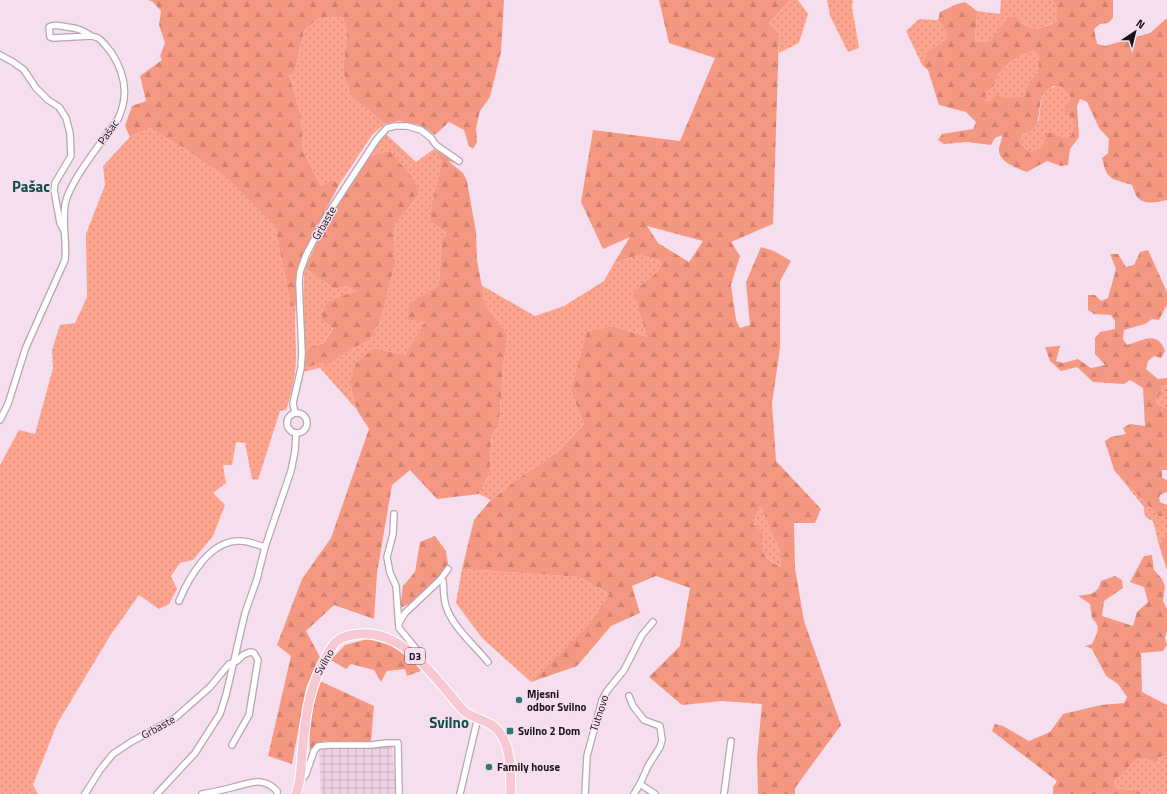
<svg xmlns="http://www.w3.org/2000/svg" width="1167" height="794" font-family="'Titillium Web',sans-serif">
<defs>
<pattern id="industrial-grid" width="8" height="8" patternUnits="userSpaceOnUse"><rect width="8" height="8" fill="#edd0e4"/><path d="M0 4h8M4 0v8" fill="none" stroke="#cbb2c3"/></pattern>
<pattern id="grass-dots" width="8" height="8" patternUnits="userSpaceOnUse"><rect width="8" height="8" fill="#fda48e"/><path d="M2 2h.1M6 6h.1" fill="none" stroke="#d88c7a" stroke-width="1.8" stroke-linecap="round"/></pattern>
<pattern id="forest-firs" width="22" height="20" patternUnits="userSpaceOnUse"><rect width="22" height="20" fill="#f59882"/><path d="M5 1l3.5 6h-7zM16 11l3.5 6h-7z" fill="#d18270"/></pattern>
</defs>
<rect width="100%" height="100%" fill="#f5dfee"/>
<path fill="url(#industrial-grid)" d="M 392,746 L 396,794 L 321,794 L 319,751 L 325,749 Z"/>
<g fill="url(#grass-dots)">
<path d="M 790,0 L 798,0 L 808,14 L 799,43 L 779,53 L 779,34 L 769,23 Z"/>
<path d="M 827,0 L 853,0 L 852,7 L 859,48 L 848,52 L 830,16 Z"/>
<path d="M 1001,0 L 1052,0 L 1056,5 L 1058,20 C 1049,25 1039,31 1029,27 C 1025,26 1020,19 1016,16 L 1009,17 L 990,41 L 983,42 L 975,41 L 977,11 L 1000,14 Z"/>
<path d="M 343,17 L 347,33 L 343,71 L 351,96 L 385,124 L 372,135 L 339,185 L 333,179 L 321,186 L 303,151 L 301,116 L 289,75 L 294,74 L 304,31 L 319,18 Z"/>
<path d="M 919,19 L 938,20 L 947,32 L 946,39 L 927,52 L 922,65 L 906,31 Z"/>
<path d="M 1034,49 L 1039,57 L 1038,72 L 1028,83 L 1024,98 L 984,101 L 986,93 C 995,88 993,84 998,76 C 1006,63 1021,56 1034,49 Z"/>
<path d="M 1061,85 L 1071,98 L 1076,121 L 1071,136 L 1064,138 L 1044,137 L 1043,145 L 1038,151 L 1030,152 L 1024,147 L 1020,141 L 1023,134 L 1039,120 C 1041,103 1040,88 1061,85 Z"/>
<path d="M 150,128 L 184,148 L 229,180 L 275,226 L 291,307 L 296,305 C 294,322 296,338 296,355 C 296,373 292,393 286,410 L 280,411 L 258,480 L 252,479 L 245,443 L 236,442 L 232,465 L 223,465 L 226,483 L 213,493 L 225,505 L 213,536 L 193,560 L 180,563 L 171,576 L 177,589 L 169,604 L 159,609 L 139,595 L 110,636 L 57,724 L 33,785 L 38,794 L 0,794 L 0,465 L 19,430 L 35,434 L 53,368 L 52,350 L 60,325 L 75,323 L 87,297 L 86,234 L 105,185 L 103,166 L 130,137 Z"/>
<path d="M 386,134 L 416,162 L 434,149 L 442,162 L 432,202 L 430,221 L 446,233 L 442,239 L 439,285 L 410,304 L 425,321 L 405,355 L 374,348 L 350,384 L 357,410 L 320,368 L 303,372 L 305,351 L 303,306 L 304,272 L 305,268 L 334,289 L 347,286 L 356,291 L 337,297 L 333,327 L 324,343 L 310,347 L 349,350 L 369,341 L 381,319 L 395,263 L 394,226 L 420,193 L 390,151 L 379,153 L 369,157 L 380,139 Z"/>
<path d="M 639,255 L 662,261 L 658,271 L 633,292 L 647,337 L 613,326 L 571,391 L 584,424 L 560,450 L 522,476 L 491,500 L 479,494 L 490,473 L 491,436 L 499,425 L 503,367 L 508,335 L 485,304 L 481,285 L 535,316 L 564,306 L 604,281 L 614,263 Z"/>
<path d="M 1167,385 L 1167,409 L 1157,404 L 1156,399 L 1160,395 L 1163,386 Z"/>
<path d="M 1114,470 L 1158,516 L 1167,516 L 1167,533 L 1159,545 L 1153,521 C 1145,518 1144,516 1144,507 Z"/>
<path d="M 759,507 L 763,510 L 772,535 L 779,547 L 781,567 C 761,556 762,554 761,532 L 753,524 Z"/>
<path d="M 462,569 L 580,577 L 609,594 L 589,624 L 531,682 L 482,638 L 456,603 Z"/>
<path d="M 1167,756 L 1167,794 L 1143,794 L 1139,790 L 1117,789 L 1114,782 L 1134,760 L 1142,758 L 1157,763 L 1159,757 Z"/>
</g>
<g fill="url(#forest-firs)" fill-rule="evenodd">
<path d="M 148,0 L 504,0 L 501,52 L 490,97 L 480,111 L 476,128 L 477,142 L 473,149 L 469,146 L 464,130 L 449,122 L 435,135 L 420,125 L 399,121 L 385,124 L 351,96 L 343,71 L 347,33 L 343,17 L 319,18 L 304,31 L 294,74 L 289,75 L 301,116 L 303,151 L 321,186 L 333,179 L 339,185 L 304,251 L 297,271 L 296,305 L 291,307 L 275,226 L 229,180 L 184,148 L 150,128 L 130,137 L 125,126 L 132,106 L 146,101 L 140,76 L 162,60 L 160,56 L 165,43 L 159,25 L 161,11 L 153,2 Z"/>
<path d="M 659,0 L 790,0 L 769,23 L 779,34 L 773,224 L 731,242 L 740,256 L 731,285 L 736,320 L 740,328 L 750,325 L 746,282 L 761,247 L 774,251 L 791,261 L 780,281 L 780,348 L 772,403 L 776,461 L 821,509 L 815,523 L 794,523 L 795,568 L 804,621 L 841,725 L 795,788 L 795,794 L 758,794 L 757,757 L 762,704 L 722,701 L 682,705 L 649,677 L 680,646 L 690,588 L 656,576 L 632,586 L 640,613 L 611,626 L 577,666 L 531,682 L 589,624 L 609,594 L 580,577 L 462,569 L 474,520 L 491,500 L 522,476 L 560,450 L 584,424 L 571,391 L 587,332 L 613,326 L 647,337 L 633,292 L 658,271 L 662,261 L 639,255 L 614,263 L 630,237 L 603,249 L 581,202 L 593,130 L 680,141 L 715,58 L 669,43 ZM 647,226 L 703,241 L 689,262 L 658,243 ZM 759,507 L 763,510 L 772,535 L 779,547 L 781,567 C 761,557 762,553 762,532 L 753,524 Z"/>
<path d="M 1052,0 L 1113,0 L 1113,18 L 1108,23 L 1100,24 L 1094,29 L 1097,44 L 1105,46 L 1150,33 L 1167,18 L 1167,200 C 1159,202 1146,205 1139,199 C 1135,196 1134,189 1132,185 C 1111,178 1107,181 1102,158 L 1108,153 L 1109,139 L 1099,128 L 1087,102 L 1080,99 L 1077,106 L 1079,137 L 1070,149 L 1068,165 L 1061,166 L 1047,161 L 1027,172 C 1017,168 997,162 999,148 C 1000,144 1002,139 1002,135 L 995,138 L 991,145 L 967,142 L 944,144 L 938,140 L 942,134 L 973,129 L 976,122 L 966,112 L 939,105 L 928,70 L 922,65 L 927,52 L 946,39 L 947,32 L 938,20 L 940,12 L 957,4 L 965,2 L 977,11 L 975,41 L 983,42 L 990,41 L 1008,17 L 1016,16 C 1020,19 1024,26 1029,27 C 1039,31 1049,25 1057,21 L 1056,5 ZM 1034,50 L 1039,57 L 1038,72 L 1028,83 L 1024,97 L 1002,98 L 996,94 L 992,100 L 985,101 L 986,93 C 995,88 993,84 998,76 C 1006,63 1021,55 1034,50 ZM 1053,86 L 1061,86 L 1071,98 L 1064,111 L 1076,121 L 1071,136 L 1063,138 L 1050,132 L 1044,137 L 1043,145 L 1038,150 L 1030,152 L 1024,147 L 1020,141 L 1023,134 C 1044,128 1036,113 1042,98 C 1044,93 1049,89 1053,86 Z"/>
<path d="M 434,149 L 456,163 L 448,161 L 463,173 L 467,181 L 476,232 L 477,260 L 485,304 L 508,335 L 503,367 L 499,425 L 491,436 L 490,473 L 479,494 L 437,499 L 410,470 L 392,485 L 377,573 L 374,619 L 334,605 L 306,631 L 320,657 L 306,688 L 292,764 L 268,756 L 291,656 L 277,645 L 302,579 L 331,538 L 369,429 L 357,410 L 350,384 L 356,363 L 374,348 L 405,355 L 425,321 L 408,320 L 409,304 L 439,285 L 442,239 L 446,233 L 430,221 L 432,202 L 442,162 Z"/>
<path d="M 390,151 L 414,180 L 420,193 L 394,226 L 395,263 L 381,319 L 369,341 L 349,350 L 327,365 L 323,363 L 306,367 L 306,353 L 310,347 L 324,343 L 333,328 L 321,319 L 326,304 L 337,297 L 356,291 L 347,286 L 334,289 L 305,268 L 324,228 L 369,157 L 379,153 Z"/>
<path d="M 1148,250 L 1167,292 L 1167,305 L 1159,320 L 1152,319 L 1145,324 L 1124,330 L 1123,339 L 1127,345 C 1143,340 1158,330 1165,351 L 1161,358 L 1154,356 L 1148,361 L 1146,369 L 1158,379 L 1167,378 L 1167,385 L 1163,386 L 1160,395 L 1156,399 L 1157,404 L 1167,409 L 1167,470 L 1162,470 L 1162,478 L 1167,480 L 1167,492 L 1160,495 L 1159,498 L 1160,502 L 1167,505 L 1167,516 L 1158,516 L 1114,470 L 1105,441 L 1111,437 L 1126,434 L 1123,428 L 1130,424 L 1145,426 L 1143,388 L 1130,380 L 1124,384 L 1093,382 L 1077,367 L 1061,371 L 1050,361 L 1045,347 L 1060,346 L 1056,361 L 1063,363 L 1078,359 L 1091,368 L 1105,365 L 1095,354 L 1095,338 L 1100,332 L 1115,329 L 1115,321 L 1111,315 L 1094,314 L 1088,310 L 1088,295 L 1095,295 L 1101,301 L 1108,298 L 1116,269 L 1110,254 L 1118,254 L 1126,267 L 1134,265 L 1140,252 Z"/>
<path d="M 1167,533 L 1167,570 L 1159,545 Z"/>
<path d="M 435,536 L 446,551 L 448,564 C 435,580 420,601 400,608 L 403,586 L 415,572 L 420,542 Z"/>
<path d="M 1152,555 L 1154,570 L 1162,579 L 1165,586 L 1163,601 L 1167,609 L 1167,632 L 1165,637 L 1167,645 L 1163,651 L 1141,653 L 1142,692 L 1167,705 L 1167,756 L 1159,757 L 1157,763 L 1142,758 L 1135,760 L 1114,782 L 1117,789 L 1139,790 L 1143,794 L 1053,794 L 1053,787 L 1057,781 L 992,731 L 995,724 L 1003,726 L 1029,741 L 1050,732 L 1063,714 L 1101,705 L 1124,703 L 1127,697 L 1118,684 L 1106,676 L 1092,649 L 1085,646 L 1092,644 C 1097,633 1102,627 1092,618 L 1090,604 L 1078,596 C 1090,594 1098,595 1101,581 L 1115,576 L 1122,580 L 1123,588 L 1104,601 L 1102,616 L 1133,626 L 1137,612 L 1148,602 L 1144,587 L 1130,582 L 1144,556 Z"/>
<path d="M 368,639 L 393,646 L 416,664 L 421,671 L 407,676 L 405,669 L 387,671 L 381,682 L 374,670 L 351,664 L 346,669 L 331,660 L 345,645 Z"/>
<path d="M 320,681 L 374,706 L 371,741 L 325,741 L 316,744 L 310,750 C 308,727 313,702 320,681 Z"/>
</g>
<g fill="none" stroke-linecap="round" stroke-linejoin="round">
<g stroke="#b9a4b3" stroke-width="8">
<g id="street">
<path d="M 0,55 L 13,62 L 24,70 L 36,88 L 48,100 L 59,107 L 66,118 L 70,133 L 71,156 L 55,183 L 54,190 L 60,223 L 63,229"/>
<circle cx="297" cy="423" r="10"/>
<path d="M 295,413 L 293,403 L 301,368 L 302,353 L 299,283 L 300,272 L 306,255 L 326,217 L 377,139 L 387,128 L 395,126 L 407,126 L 421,130 L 431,138 L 436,145 L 459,161"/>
<path d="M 0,420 L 8,404 L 26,347 L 65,260 C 67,242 62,224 65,205 C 68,183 104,139 118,119 C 129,96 125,73 111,52 C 107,48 103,41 98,38 C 96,37 92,37 90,35 C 82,30 77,28 67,27 C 61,26 54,24 49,27 L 50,37 L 53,38 L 91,36"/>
<path d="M 394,514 L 393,534 L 387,557 L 390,573 L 396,586 L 399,628 L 422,656 L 421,661"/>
<path d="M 440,580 L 448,569"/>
<path d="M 179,601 C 189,577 210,540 240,541 C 249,541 257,545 265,547"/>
<path d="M 399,623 L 405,613 L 440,580 L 443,581 C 444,591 443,600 447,609 C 454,628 475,646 488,662"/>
<path d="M 629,696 L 633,706 L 644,720 L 660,726 L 662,740 L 660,747 L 648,766 L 640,784 L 634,794"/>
<path d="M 300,777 L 304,777 L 306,774 L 314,751 L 318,746 L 330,745 L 371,745 L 387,743 L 398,743 L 399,794"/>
<path d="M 640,784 L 655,794"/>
<path d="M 85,794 L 100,770 L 113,754 L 131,742 L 175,718 L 210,687 L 229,664 L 237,661 L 243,655 L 250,652 L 254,653 L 258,660 L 249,715 L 232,745"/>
<path d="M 157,794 L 195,753 L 220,714 L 226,695 L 245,613 L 257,579 L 265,547 L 291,471 L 295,451 L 296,434"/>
<path d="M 202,794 C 213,792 223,790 234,787 C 251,783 263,776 277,791 L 277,794"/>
<path d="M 460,794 L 478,717"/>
<path d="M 585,794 L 587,756 L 602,700 L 607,691 L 624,670 L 642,635 L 653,622"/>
<path d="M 724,794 L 731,741"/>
</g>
</g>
<g stroke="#fff" stroke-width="11">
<path id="primary" d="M 296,794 C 301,782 301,768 302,755 C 305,723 307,695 322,665 C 326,657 330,648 336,642 C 343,636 351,635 359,634 C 397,630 424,664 446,690 C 452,697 458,705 464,711 C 478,722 493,719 503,738 C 512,754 510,776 511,794"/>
</g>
<use href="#street" stroke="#fff" stroke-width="5.5"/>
<use href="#primary" stroke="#f8c8d2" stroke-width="9"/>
</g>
<g fill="#2f7875" stroke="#f5dfee" stroke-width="1.5">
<circle cx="519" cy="700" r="4"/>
<rect x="506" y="727" width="8" height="8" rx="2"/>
<circle cx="489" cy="767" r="4"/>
</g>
<g text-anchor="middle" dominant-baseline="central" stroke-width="3" stroke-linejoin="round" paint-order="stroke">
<rect fill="#f5dfee" stroke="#5c5059" stroke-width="1" x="405" y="648" width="20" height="16" rx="3"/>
<g font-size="10" font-weight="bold" fill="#1b1319">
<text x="415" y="656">D3</text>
</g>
<g font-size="11" fill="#1b1319" stroke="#f5dfee">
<text transform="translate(108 132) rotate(-55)">Pašac</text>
<text transform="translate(324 223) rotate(-60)">Grbaste</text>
<text transform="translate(324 662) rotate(-61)">Svilno</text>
<text transform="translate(599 713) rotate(-72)">Tutnovo</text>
<text transform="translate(158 727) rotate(-29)">Grbaste</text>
</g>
<g font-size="11" font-weight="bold" fill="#1b1319" stroke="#f5dfee" text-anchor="start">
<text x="527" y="694">Mjesni<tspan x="527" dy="13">odbor Svilno</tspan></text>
<text x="518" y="731">Svilno 2 Dom</text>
<text x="497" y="767">Family house</text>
</g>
<g font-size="15" font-weight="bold" fill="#0e4c4a" stroke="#f5dfee">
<text x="31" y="186">Pašac</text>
<text x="449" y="722">Svilno</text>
</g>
</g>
<g transform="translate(1135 32) rotate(35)" stroke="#f5dfee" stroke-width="3" paint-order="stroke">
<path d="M0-3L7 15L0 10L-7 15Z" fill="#1b1319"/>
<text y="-6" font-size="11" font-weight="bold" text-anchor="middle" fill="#1b1319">N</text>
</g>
</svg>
